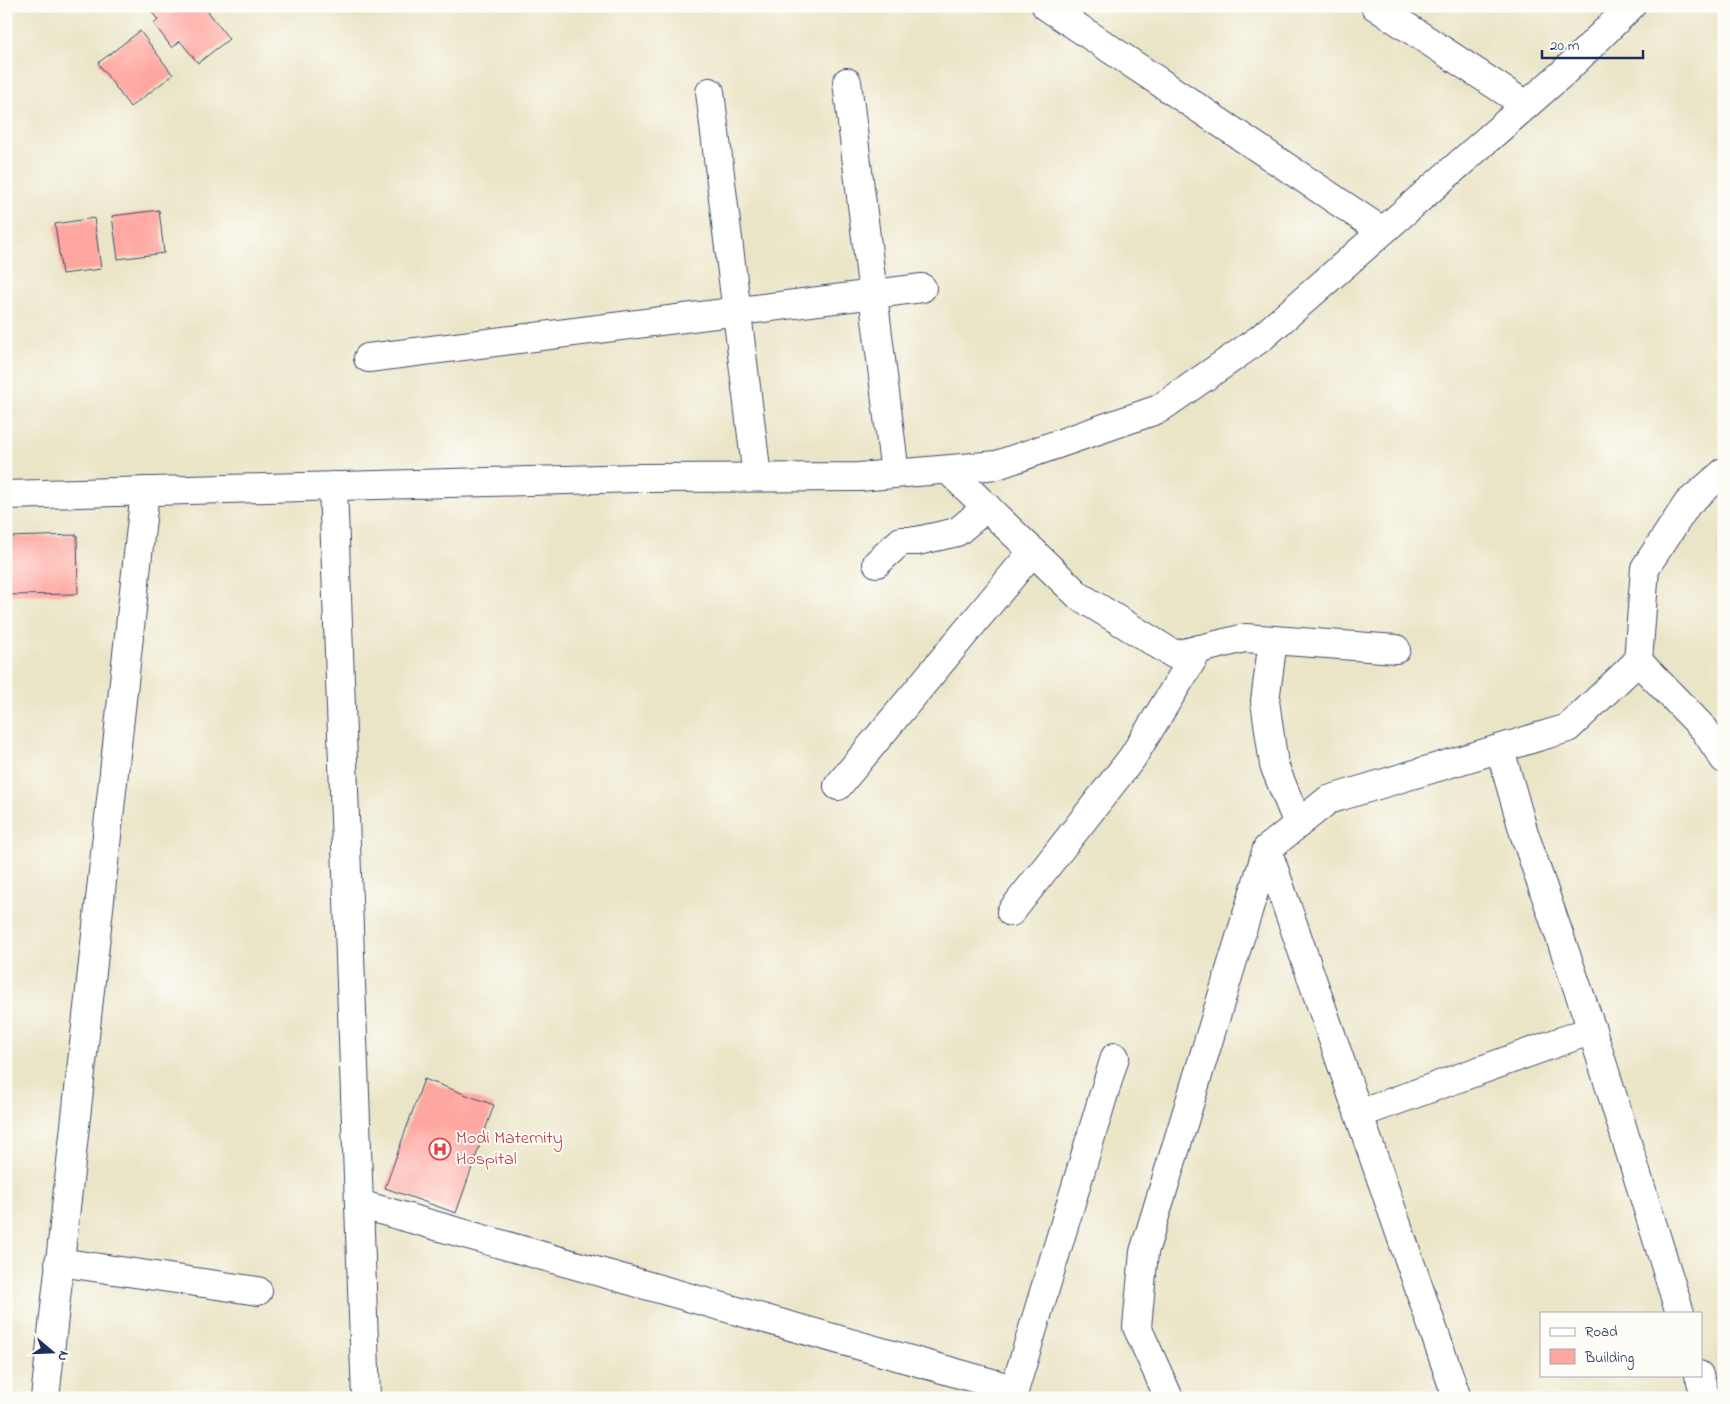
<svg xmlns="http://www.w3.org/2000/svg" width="1730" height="1404" font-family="'Indie Flower',sans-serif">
<rect width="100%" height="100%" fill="#fdfcf7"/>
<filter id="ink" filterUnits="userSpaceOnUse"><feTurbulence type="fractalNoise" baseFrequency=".02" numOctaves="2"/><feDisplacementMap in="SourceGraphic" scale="10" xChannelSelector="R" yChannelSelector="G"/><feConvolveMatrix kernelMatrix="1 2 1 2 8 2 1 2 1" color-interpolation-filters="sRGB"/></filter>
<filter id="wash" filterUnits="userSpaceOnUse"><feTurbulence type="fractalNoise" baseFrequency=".0096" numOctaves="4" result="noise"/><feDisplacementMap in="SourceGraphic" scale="20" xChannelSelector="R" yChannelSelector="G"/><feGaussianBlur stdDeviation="1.12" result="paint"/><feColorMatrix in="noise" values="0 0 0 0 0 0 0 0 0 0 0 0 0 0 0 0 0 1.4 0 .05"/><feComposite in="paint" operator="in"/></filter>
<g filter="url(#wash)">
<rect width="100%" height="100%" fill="#ebe5c7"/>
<g id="blocks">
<g fill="#fea7a0">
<path d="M 147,6 L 204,6 L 229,39 L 198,63 L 180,41 L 172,48 L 154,24 L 158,20 Z"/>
<path d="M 140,31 L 173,75 L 130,107 L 98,63 Z"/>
<path d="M 159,210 L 164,253 L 118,259 L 112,216 Z"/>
<path d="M 94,218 L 101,269 L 62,274 L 55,224 Z"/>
<path d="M 77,535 L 78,594 L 6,595 L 6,537 Z"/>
<path d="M 424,1079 L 494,1105 L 456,1213 L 385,1188 Z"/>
</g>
</g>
</g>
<g filter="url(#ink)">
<use href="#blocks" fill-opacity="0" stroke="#3a4a6e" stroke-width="1"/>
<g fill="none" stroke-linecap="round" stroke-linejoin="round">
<g stroke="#3a4a6e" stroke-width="30">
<g id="minor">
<path d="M 1046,6 L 1382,231"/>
<path d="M 1375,6 L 1526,105"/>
<path d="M 847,82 L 895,474"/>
<path d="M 710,92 L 757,477"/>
<path d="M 368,358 L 922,288"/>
<path d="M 948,470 L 1079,596 L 1175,655 L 1245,638 L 1396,649"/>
<path d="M 333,486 L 366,1398"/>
<path d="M 877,563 L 901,541 L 917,541 L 957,532 L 987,507"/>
<path d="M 1273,640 L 1265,701 L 1274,765 L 1298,824"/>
<path d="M 1638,661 L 1704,729 L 1724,759"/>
<path d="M 1500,749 L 1524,833 L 1592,1030 L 1680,1313"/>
<path d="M 838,786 L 1033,551"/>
<path d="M 1267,849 L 1457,1398"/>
<path d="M 1011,912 L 1132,758 L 1199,649"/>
<path d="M 1359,1114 L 1592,1030"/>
<path d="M 359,1204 L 1013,1389"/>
<path d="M 59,1262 L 258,1291"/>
<path d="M 1699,1375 L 1706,1398"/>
<path d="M 45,1398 L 145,491"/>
<path d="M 1012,1398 L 1115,1057"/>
<path d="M 1169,1398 L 1137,1327 L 1144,1252 L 1267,849 L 1328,800 L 1568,728 L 1638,661 L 1645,568 L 1688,503 L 1724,472"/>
</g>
</g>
<g stroke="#3a4a6e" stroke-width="30">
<path id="major" d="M 6,495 L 638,478 L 859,477 L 997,465 L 1159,409 L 1261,338 L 1563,73 L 1631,6"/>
</g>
<use href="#minor" stroke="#fff" stroke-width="28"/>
<use href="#major" stroke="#fff" stroke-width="28"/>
</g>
</g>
<defs>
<g id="hospital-ring" transform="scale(1.125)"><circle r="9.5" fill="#fdfcf7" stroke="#e0444e" stroke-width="1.5"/><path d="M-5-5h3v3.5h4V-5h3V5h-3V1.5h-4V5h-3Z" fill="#e0444e"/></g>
</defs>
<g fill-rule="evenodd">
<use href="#hospital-ring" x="440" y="1149"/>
</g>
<g text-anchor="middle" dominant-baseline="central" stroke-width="4" stroke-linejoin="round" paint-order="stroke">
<g font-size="18" fill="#be3a42" stroke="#fdfcf7" text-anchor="start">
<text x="456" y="1139">Modi Maternity<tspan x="456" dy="21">Hospital</tspan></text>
</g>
</g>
<rect width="1730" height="1404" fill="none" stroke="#fdfcf7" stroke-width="25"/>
<rect x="1540" y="1312" width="162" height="65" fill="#fdfcf7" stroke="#a3aaba"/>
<rect x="1550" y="1328" width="25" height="8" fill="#ffffff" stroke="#a3aaba"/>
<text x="1585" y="1336" font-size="15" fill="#1b2f5e">Road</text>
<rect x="1550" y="1349" width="25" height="15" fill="#fea7a0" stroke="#a3aaba"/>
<text x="1585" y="1362" font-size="15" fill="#1b2f5e">Building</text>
<g transform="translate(52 1352) rotate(109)" stroke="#fdfcf7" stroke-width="4" paint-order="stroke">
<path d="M0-4L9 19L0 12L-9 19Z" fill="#1b2f5e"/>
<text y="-8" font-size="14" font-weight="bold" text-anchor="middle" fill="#1b2f5e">N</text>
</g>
<path d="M1542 50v8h101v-8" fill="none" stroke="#1b2f5e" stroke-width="2.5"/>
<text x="1550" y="50" font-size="15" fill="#1b2f5e" stroke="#fdfcf7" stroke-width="4" paint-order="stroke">20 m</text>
</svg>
